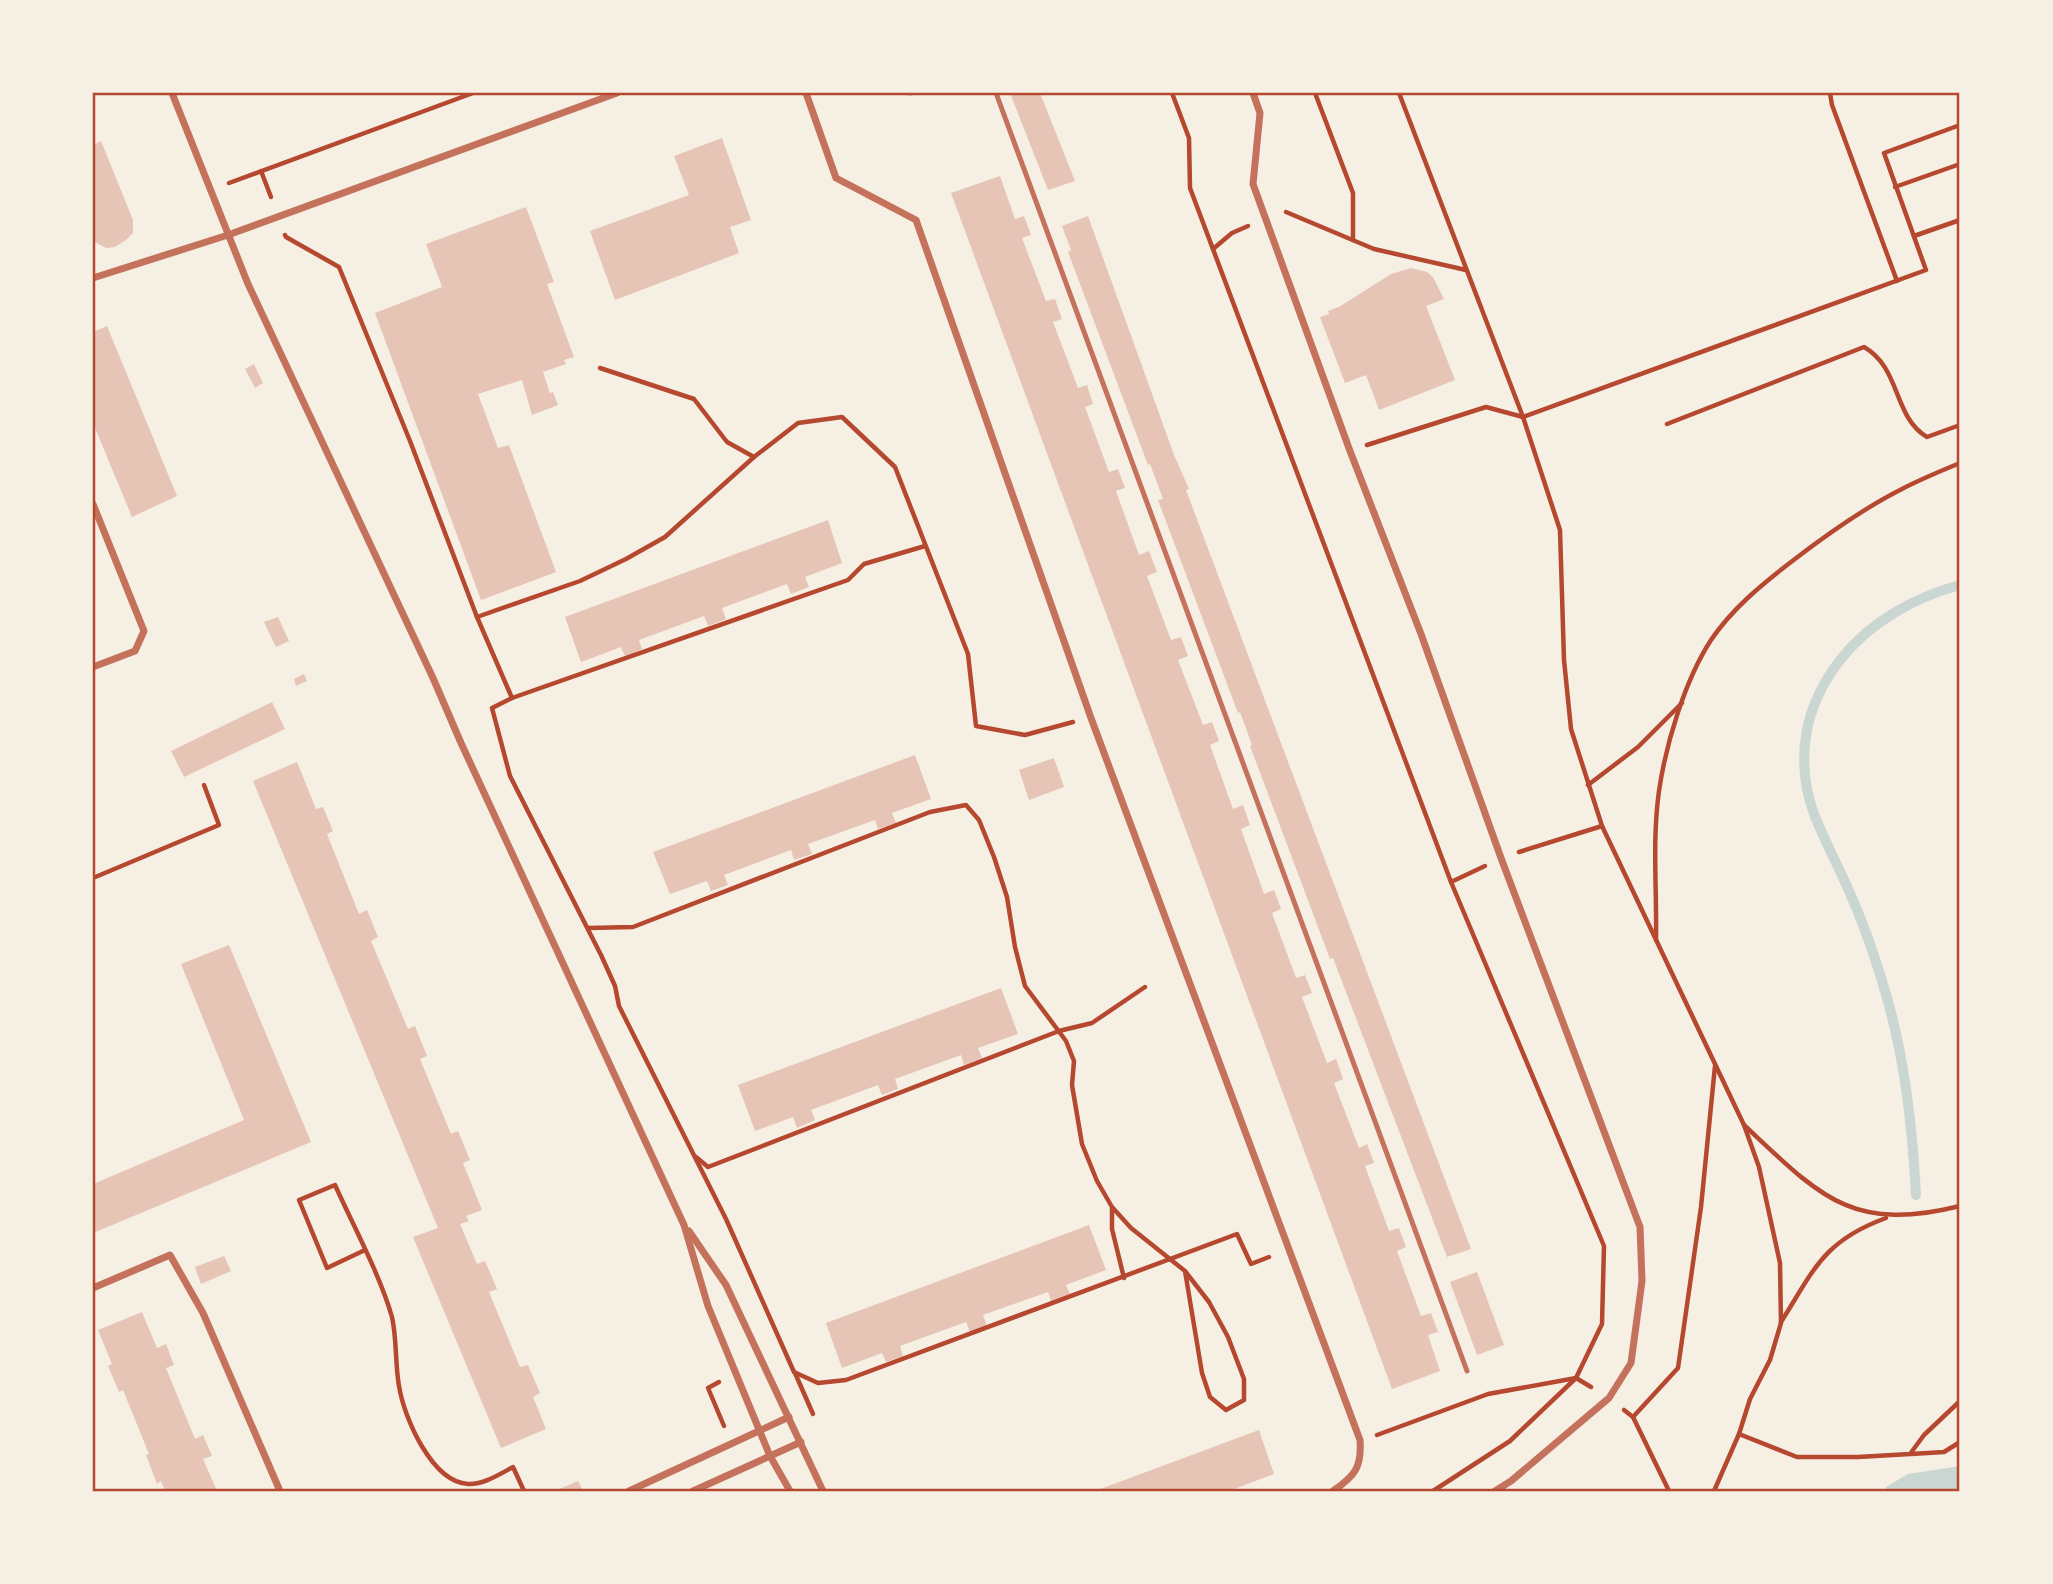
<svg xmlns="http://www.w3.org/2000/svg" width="2053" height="1584" font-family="'DejaVu Sans',sans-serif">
<rect width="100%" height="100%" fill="#f6efe4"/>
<path fill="#c9d6d2" d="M 1960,1466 L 1960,1491 L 1887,1491 L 1886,1487 L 1908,1474 Z"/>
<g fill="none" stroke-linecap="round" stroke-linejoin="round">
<path stroke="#c9d6d2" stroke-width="10" d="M 1916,1195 C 1912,1122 1904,1051 1882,981 C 1873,951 1862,920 1849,891 C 1838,865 1824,840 1814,814 C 1794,759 1805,704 1841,659 C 1870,622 1915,597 1960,585"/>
</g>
<g fill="#e6c5b7">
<path d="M 1010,93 L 1040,93 L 1075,181 L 1048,190 Z"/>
<path d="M 722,138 L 751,220 L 730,227 L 739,253 L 615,300 L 590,231 L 689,195 L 674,156 Z"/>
<path d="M 101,141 L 133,220 L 133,233 L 126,240 L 115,247 L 106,248 L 93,241 L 93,145 Z"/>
<path d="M 1000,176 L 1015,219 L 1024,216 L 1031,235 L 1022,238 L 1046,301 L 1055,299 L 1062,319 L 1053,322 L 1078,388 L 1087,385 L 1093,404 L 1085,407 L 1109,472 L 1118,469 L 1125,488 L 1116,491 L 1139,555 L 1149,551 L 1157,572 L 1147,576 L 1171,640 L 1181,637 L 1188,656 L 1178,660 L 1203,725 L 1212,722 L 1219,741 L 1210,745 L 1233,809 L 1243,805 L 1250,825 L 1241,829 L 1264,894 L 1274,890 L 1281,909 L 1272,913 L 1296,978 L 1305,975 L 1312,993 L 1302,997 L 1327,1063 L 1336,1059 L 1343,1079 L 1334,1083 L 1359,1148 L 1367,1144 L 1374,1163 L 1365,1166 L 1389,1231 L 1399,1228 L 1406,1247 L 1397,1251 L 1421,1316 L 1431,1313 L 1438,1332 L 1428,1335 L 1440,1371 L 1392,1389 L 951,193 Z"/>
<path d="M 526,207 L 554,282 L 547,284 L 574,357 L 564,360 L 566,364 L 543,372 L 550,393 L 553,392 L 558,405 L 532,415 L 522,380 L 478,394 L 498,448 L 509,445 L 556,572 L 481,600 L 375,313 L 442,287 L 426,244 Z"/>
<path d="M 1088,216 L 1174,455 L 1189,489 L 1186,490 L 1471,1249 L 1447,1257 L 1333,958 L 1330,959 L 1250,746 L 1252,745 L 1240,712 L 1238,713 L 1158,500 L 1163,499 L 1150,464 L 1148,465 L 1068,252 L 1071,250 L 1062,226 Z"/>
<path d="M 1411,268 L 1427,272 L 1433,277 L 1444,299 L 1426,306 L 1455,380 L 1379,410 L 1366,375 L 1345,383 L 1320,317 L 1329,314 L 1328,311 L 1339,307 L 1391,274 Z"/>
<path d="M 107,326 L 177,496 L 132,517 L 93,423 L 93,332 Z"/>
<path d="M 254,364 L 263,383 L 255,388 L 245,369 Z"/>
<path d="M 828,520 L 842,563 L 805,577 L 809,587 L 791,594 L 787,584 L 722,608 L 726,619 L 708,626 L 704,616 L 639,640 L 642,649 L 634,653 L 625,656 L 621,647 L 581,662 L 565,617 Z"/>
<path d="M 278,617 L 289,641 L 276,647 L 264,622 Z"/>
<path d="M 304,674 L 307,681 L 296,686 L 294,679 Z"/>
<path d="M 272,702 L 285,729 L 184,777 L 171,751 Z"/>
<path d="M 915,755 L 931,799 L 892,813 L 896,823 L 878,829 L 875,820 L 808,844 L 812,854 L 794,860 L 791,850 L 724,875 L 728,885 L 711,891 L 707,881 L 670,894 L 653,852 Z"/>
<path d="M 1054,758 L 1064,787 L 1029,800 L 1019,770 Z"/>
<path d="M 297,762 L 316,809 L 323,807 L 333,831 L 327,834 L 359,914 L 367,910 L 378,937 L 371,941 L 408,1029 L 415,1026 L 427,1056 L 420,1059 L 451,1134 L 458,1131 L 470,1160 L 463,1163 L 482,1210 L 466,1216 L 469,1221 L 460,1224 L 477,1264 L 485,1261 L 497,1289 L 489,1292 L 520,1367 L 528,1365 L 540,1393 L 533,1397 L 546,1429 L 501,1448 L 413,1237 L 438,1228 L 253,781 Z"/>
<path d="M 229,945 L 311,1142 L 93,1233 L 93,1184 L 244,1120 L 181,964 Z"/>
<path d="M 1001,988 L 1018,1034 L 978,1048 L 982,1058 L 964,1065 L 961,1055 L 895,1079 L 898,1089 L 882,1095 L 878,1085 L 811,1110 L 815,1120 L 797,1128 L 793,1117 L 755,1131 L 738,1085 Z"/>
<path d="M 1089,1225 L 1106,1270 L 1066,1285 L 1070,1294 L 1051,1301 L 1048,1292 L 983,1315 L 987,1326 L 970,1332 L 966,1322 L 900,1346 L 903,1356 L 886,1362 L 882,1353 L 842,1368 L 826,1323 Z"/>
<path d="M 224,1256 L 231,1271 L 201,1284 L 195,1267 Z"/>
<path d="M 1477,1272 L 1504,1345 L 1477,1355 L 1450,1282 Z"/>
<path d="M 142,1312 L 157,1348 L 166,1344 L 174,1365 L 166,1368 L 195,1439 L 203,1435 L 212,1456 L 203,1459 L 217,1491 L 165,1491 L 161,1481 L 157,1484 L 146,1455 L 149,1454 L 123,1390 L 119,1392 L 108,1366 L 112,1364 L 98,1330 Z"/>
<path d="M 1259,1430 L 1274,1474 L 1234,1489 L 1235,1491 L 1095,1491 Z"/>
<path d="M 578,1481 L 583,1491 L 555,1491 Z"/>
</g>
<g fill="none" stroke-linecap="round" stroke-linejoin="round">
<g stroke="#b5482f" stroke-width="4.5">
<path d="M 908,93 L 912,93"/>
<path d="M 1172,93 L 1189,138 L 1190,188 L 1451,882 L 1604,1246 L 1602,1324 L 1576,1378 L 1510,1441 L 1433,1491"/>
<path d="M 1315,93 L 1353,193 L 1353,240"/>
<path d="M 1399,93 L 1523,417 L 1560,530 L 1564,660 L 1571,729 L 1602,826 L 1744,1125 L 1759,1167 L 1780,1263 L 1781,1323 L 1770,1360 L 1750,1399 L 1739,1434 L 1714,1491"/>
<path d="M 1830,93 L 1832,105 L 1897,281"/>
<path d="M 261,171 L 271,197"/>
<path d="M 229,183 L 473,93"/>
<path d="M 1895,187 L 1960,164"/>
<path d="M 1286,212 L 1374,249 L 1466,270"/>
<path d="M 285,235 L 286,237 L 339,267 L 410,441 L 477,617"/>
<path d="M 1914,236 L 1960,220"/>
<path d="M 1213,249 L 1232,233 L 1248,226"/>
<path d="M 600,368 L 694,399 L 727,442 L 754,457"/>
<path d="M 1667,424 L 1864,347 C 1901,368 1893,417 1927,437 L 1960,425"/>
<path d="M 1367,445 L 1486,407 L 1523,417 L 1926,270 L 1884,153 L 1960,125"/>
<path d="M 512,698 L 848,580 L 864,564 L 925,546"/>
<path d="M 1073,722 L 1025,735 L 976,726 L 968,654 L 895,467 L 842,417 L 798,423 L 754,457 L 665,537 L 626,559 L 580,581 L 477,617 L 512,698 L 492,708 L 510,776 L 601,955 L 615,986 L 619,1006 L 726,1219 L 794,1372 L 818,1383 L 846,1380 L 1237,1234 L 1251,1264 L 1269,1257"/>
<path d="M 1588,785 L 1638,747 L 1682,703"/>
<path d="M 1519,852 L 1602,826"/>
<path d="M 93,878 L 219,825 L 204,785"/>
<path d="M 1451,882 L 1485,866"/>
<path d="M 588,928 L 633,927 L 930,812 L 966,805 L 979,820 L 994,857 L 1007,897 L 1015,947 L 1025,986 L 1066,1041 L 1074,1061 L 1072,1085 L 1082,1144 L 1097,1181 L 1112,1207 L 1131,1228 L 1185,1271 L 1209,1302 L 1228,1337 L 1244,1379 L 1244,1400 L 1226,1410 L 1210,1397 L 1202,1373 L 1185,1271"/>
<path d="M 1656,940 C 1657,890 1652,840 1659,791 C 1666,743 1685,680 1711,640 C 1732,609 1761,585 1791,562 C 1826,535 1862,509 1902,489 C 1921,479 1941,471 1960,463"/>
<path d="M 1744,1125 C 1820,1196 1851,1233 1960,1206"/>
<path d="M 696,1157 L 708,1167 L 1059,1031 L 1092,1023 L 1145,987"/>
<path d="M 1112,1208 L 1112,1229 L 1124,1278"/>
<path d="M 365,1250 L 327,1268 L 299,1200 L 335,1185 C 353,1225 380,1275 392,1317 C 397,1339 395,1364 399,1386 C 404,1418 432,1482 468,1484 C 483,1485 500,1474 513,1467 L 524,1491"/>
<path d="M 1781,1322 C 1814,1270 1823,1241 1886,1218"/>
<path d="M 795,1373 L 813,1414"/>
<path d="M 719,1382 L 708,1388 L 724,1426"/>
<path d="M 1624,1410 L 1633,1417 L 1669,1491"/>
<path d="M 1633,1417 L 1678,1368 L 1701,1207 L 1715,1066"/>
<path d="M 1739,1434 L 1797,1457 L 1858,1457 L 1910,1454 L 1924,1435 L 1960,1401"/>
<path d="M 1377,1435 L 1488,1394 L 1576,1378 L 1591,1387"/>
<path d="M 1911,1454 L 1944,1452 L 1960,1442"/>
</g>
<path stroke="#c5725c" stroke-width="5" d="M 996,93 L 1467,1371"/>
<g stroke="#c5725c" stroke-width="7">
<path d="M 172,93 L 248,284 L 433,678 L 461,743 L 684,1225 L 708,1306 L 770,1456 L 790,1491"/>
<path d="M 806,93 L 836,178 L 916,220 L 1091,718 L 1360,1440 C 1362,1467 1355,1476 1333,1491"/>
<path d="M 1253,93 L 1260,113 L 1253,184 L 1350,451 L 1421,634 L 1501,858 L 1640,1227 L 1642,1281 L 1631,1363 L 1609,1398 L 1511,1481 L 1495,1491"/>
<path d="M 93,278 L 228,235 L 617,93"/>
<path d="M 93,504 L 144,631 L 135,651 L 93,667"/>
<path d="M 689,1231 L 726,1285 L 823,1491"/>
<path d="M 93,1288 L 170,1255 L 203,1313 L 280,1491"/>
<path d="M 629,1491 L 789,1417"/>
<path d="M 693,1491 L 801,1442"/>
</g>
</g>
<rect width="2053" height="1584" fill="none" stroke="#f6efe4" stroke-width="189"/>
<rect x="94" y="94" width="1864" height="1396" fill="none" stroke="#b5482f" stroke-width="2.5"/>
</svg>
